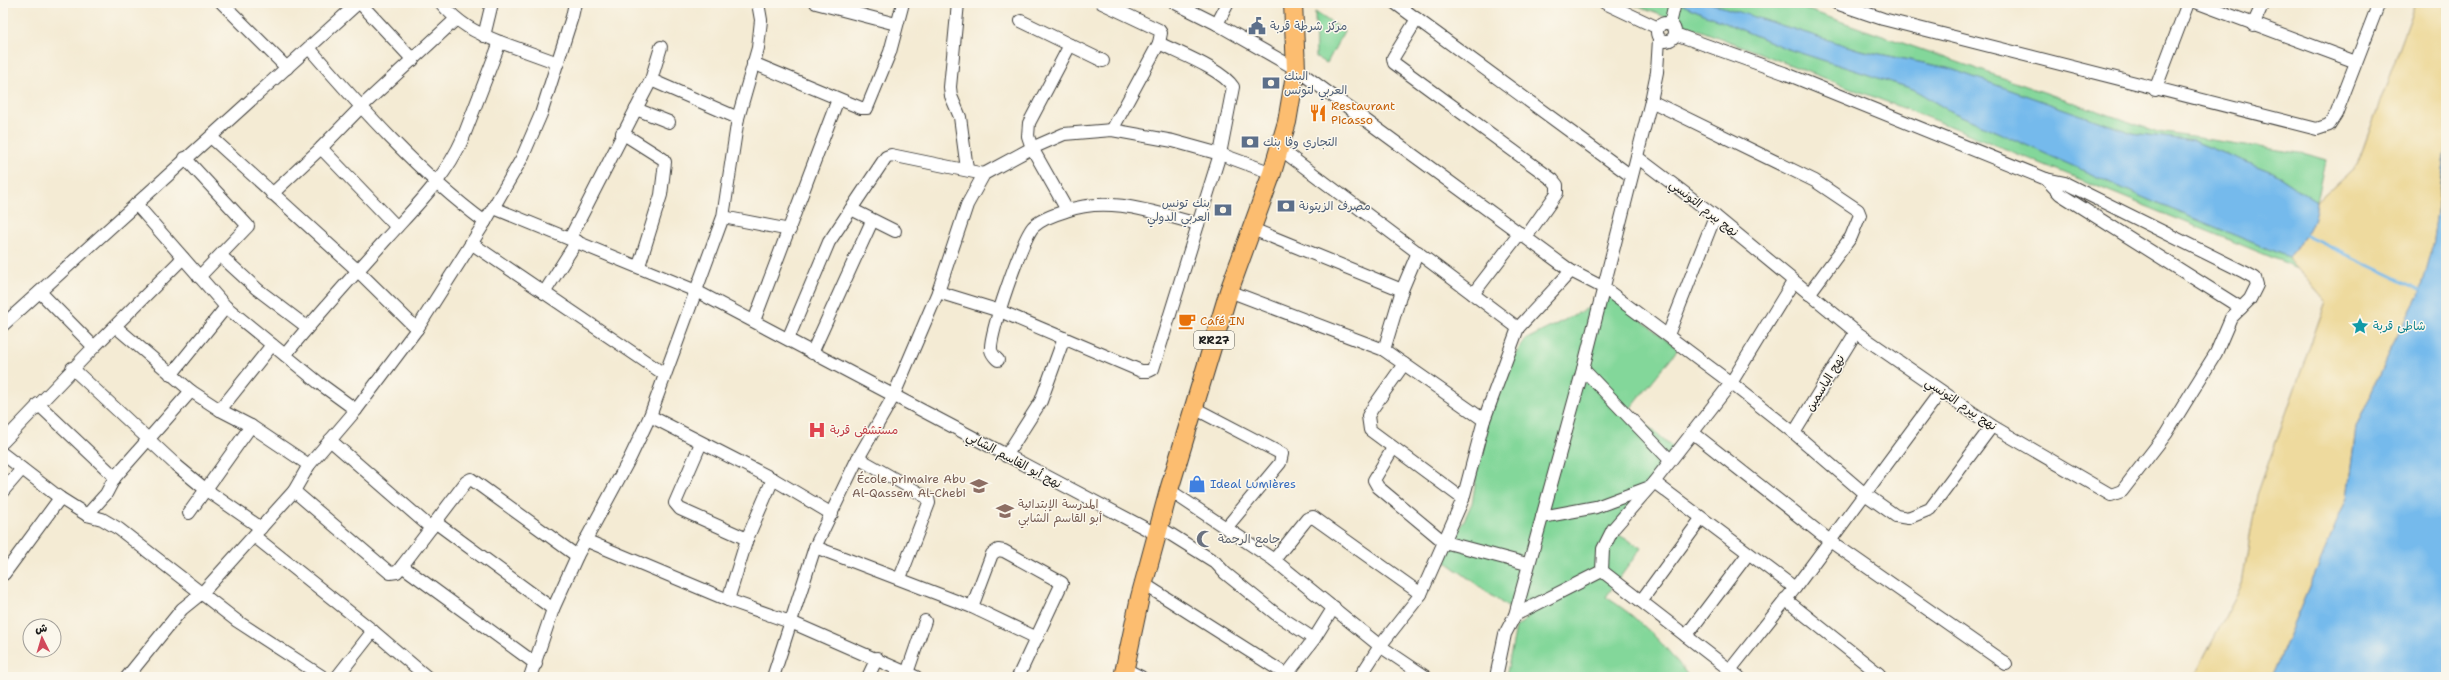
<svg xmlns="http://www.w3.org/2000/svg" width="2449" height="680" font-family="'Shantell Sans','Playpen Sans Arabic',sans-serif">
<rect width="100%" height="100%" fill="#fbf7ec"/>
<filter id="ink" filterUnits="userSpaceOnUse"><feTurbulence type="fractalNoise" baseFrequency=".025" numOctaves="2"/><feDisplacementMap in="SourceGraphic" scale="8" xChannelSelector="R" yChannelSelector="G"/><feConvolveMatrix kernelMatrix="1 2 1 2 8 2 1 2 1" color-interpolation-filters="sRGB"/></filter>
<filter id="wash" filterUnits="userSpaceOnUse"><feTurbulence type="fractalNoise" baseFrequency=".012" numOctaves="4" result="noise"/><feDisplacementMap in="SourceGraphic" scale="16" xChannelSelector="R" yChannelSelector="G"/><feGaussianBlur stdDeviation="0.9" result="paint"/><feColorMatrix in="noise" values="0 0 0 0 0 0 0 0 0 0 0 0 0 0 0 0 0 1.4 0 .05"/><feComposite in="paint" operator="in"/></filter>
<g filter="url(#wash)">
<rect width="100%" height="100%" fill="#f4ebd4"/>
<g fill="#83d79a" stroke="#507a5b">
<path d="M 1629,3 L 1678,3 L 1785,48 L 1913,89 L 1948,110 L 2149,200 L 2288,257 L 2298,268 L 1944,124 Z"/>
<path d="M 1710,3 L 1788,3 L 2158,132 L 2306,154 L 2326,160 L 2317,202 L 2272,172 L 2193,141 L 2132,133 L 1948,68 L 1860,50 Z"/>
<path d="M 1315,12 L 1344,31 L 1327,63 L 1316,58 Z"/>
<path d="M 1612,296 L 1678,349 L 1629,410 L 1674,448 L 1614,532 L 1641,548 L 1606,597 C 1638,617 1667,646 1689,677 L 1506,677 L 1516,627 L 1529,617 L 1506,606 L 1445,561 L 1472,503 L 1485,425 L 1506,368 L 1525,340 Z"/>
</g>
<path fill="#eeda9e" stroke="#857b5d" d="M 2416,3 L 2446,3 L 2446,149 L 2431,253 L 2421,290 L 2390,350 L 2356,428 L 2347,498 L 2271,677 L 2194,677 L 2242,584 L 2257,495 L 2326,301 L 2288,257 C 2304,238 2314,228 2317,202 L 2357,165 Z"/>
<g fill="#75baec" stroke="#486b84">
<path d="M 1678,3 L 1710,3 L 1860,50 L 1948,68 L 2132,133 L 2193,141 L 2272,172 L 2317,202 C 2314,228 2304,238 2288,257 L 2149,200 L 1948,110 L 1913,89 L 1785,48 Z"/>
<path d="M 2446,149 L 2446,677 L 2271,677 L 2347,498 L 2356,428 L 2390,350 L 2421,290 L 2431,253 Z"/>
</g>
<g fill="none" stroke-linecap="round" stroke-linejoin="round">
<path stroke="#75baec" stroke-width="3" d="M 2303,234 L 2421,290"/>
</g>
</g>
<g filter="url(#ink)">
<g fill="none" stroke-linecap="round" stroke-linejoin="round">
<g stroke="#3c3b38" stroke-width="14">
<g id="minor">
<path d="M 222,3 L 287,68"/>
<path d="M 360,3 L 413,60"/>
<path d="M 816,3 L 896,24"/>
<path d="M 958,3 L 950,87 L 951,96 L 960,117 L 967,169"/>
<path d="M 1102,3 L 1159,30 L 1161,33 L 1159,43"/>
<path d="M 1175,3 L 1217,24 L 1296,69 L 1571,271 L 1604,288 L 1731,383 L 1794,433 L 1865,494 L 1896,516 L 1908,518 L 1930,509 L 1992,426"/>
<path d="M 1395,3 L 1631,176"/>
<path d="M 1605,3 L 1658,28"/>
<path d="M 1836,3 L 1883,19 L 2317,129 L 2329,125 L 2336,114 L 2379,3"/>
<path d="M 2198,3 L 2356,62"/>
<path d="M 1417,19 L 1393,58 L 1394,63 L 1553,180 L 1557,185 L 1557,193 L 1526,237"/>
<path d="M 1021,21 L 1103,61"/>
<circle cx="1666" cy="32" r="9"/>
<path d="M 1217,24 L 1228,3"/>
<path d="M 1670,24 L 1675,3"/>
<path d="M 2253,25 L 2263,3"/>
<path d="M 484,36 L 492,3"/>
<path d="M 500,42 L 558,63"/>
<path d="M 309,48 C 362,109 420,174 485,222"/>
<path d="M 753,63 L 861,108 L 867,108 L 890,52 L 903,3"/>
<path d="M 651,80 L 738,118"/>
<path d="M 2155,90 L 2188,3"/>
<path d="M 1651,101 L 1815,181 L 1858,210 L 1860,215 L 1851,237 L 1809,294"/>
<path d="M 636,109 L 651,80 L 661,47"/>
<path d="M 622,133 L 663,159 L 665,162 L 661,195 L 639,266"/>
<path d="M 212,138 L 358,271 L 417,329"/>
<path d="M 321,148 L 397,227"/>
<path d="M 1279,148 L 1518,328"/>
<path d="M 1637,157 L 1715,216 L 1856,332 L 1992,426 L 2111,495 L 2122,491 L 2166,434 L 2193,390 L 2216,353 L 2231,318 L 2250,299 L 2257,285 L 2255,278 L 2244,272 L 2065,183 L 2046,179 L 1784,73 L 1675,34"/>
<path d="M 185,158 L 248,226 L 199,277"/>
<path d="M 2046,179 L 2060,194 L 2241,308"/>
<path d="M 272,194 L 321,148 L 361,107 L 455,20"/>
<path d="M 136,204 L 226,307 L 319,383 L 356,410"/>
<path d="M 494,208 L 696,291 L 1156,534"/>
<path d="M 851,209 L 895,231"/>
<path d="M 1067,210 L 1032,148 L 1028,136 L 1029,123 L 1070,45"/>
<path d="M 723,217 L 790,230"/>
<path d="M 1250,228 L 1402,290"/>
<path d="M 570,238 L 636,109 L 669,122"/>
<path d="M 471,243 L 664,374"/>
<path d="M 221,256 L 257,289 L 307,327"/>
<path d="M 1229,291 L 1384,350 L 1484,420"/>
<path d="M 938,292 L 1000,311 L 1141,371 L 1149,371 L 1153,369 L 1220,154 L 1233,87 C 1222,69 1178,53 1159,43 L 1112,130"/>
<path d="M 544,293 L 577,241"/>
<path d="M 1473,294 L 1520,233"/>
<path d="M 754,321 L 838,99"/>
<path d="M 3,325 L 358,3"/>
<path d="M 116,327 L 191,391 L 220,410 L 251,426 L 309,465"/>
<path d="M 1668,335 L 1715,216"/>
<path d="M 788,339 L 829,242 L 886,157 L 891,155 L 984,174"/>
<path d="M 94,347 L 183,258"/>
<path d="M 1384,350 L 1402,290 L 1418,252"/>
<path d="M 812,353 L 872,221"/>
<path d="M 285,355 C 318,314 353,276 388,237 C 416,206 446,177 463,138 L 500,42 C 474,32 459,24 441,3"/>
<path d="M 998,360 C 995,357 992,355 991,350 C 989,334 1022,240 1033,227 C 1041,219 1056,214 1066,211 C 1109,195 1155,213 1198,224"/>
<path d="M 1404,364 L 1372,409 L 1368,416 L 1370,430 L 1463,499"/>
<path d="M 72,368 L 176,465 L 205,489 L 261,528"/>
<path d="M 1583,369 L 1670,460"/>
<path d="M 171,375 L 226,307"/>
<path d="M 38,404 L 115,477"/>
<path d="M 1194,408 L 1282,454 L 1280,463 L 1226,528"/>
<path d="M 220,410 L 272,345"/>
<path d="M 650,416 L 773,479 L 832,514"/>
<path d="M 1692,432 L 1830,541 L 2006,664"/>
<path d="M 1794,433 L 1856,332"/>
<path d="M 330,440 L 431,528"/>
<path d="M 3,442 L 94,347 L 40,292"/>
<path d="M 701,443 L 675,503 L 680,509 L 747,539"/>
<path d="M 1393,448 L 1374,480 L 1378,487 L 1444,542 L 1527,564"/>
<path d="M 3,454 L 60,498 L 87,515 L 106,494 L 115,477 L 191,391"/>
<path d="M 1006,456 L 1041,401 L 1064,338"/>
<path d="M 858,458 L 928,498 L 929,503 L 900,578"/>
<path d="M 1654,482 L 1795,588"/>
<path d="M 1169,490 L 1274,560 L 1380,646 L 1426,677"/>
<path d="M 3,491 L 22,469"/>
<path d="M 294,491 L 390,573 L 397,572 L 402,566 L 466,482 L 471,479 L 577,556"/>
<path d="M 189,513 L 251,426"/>
<path d="M 87,515 L 102,519 L 119,529 L 237,621 L 323,677"/>
<path d="M 1542,517 L 1596,507 L 1647,488"/>
<path d="M 435,522 L 553,609"/>
<path d="M 1159,527 L 1215,562 L 1225,573 L 1276,614 L 1314,639"/>
<path d="M 254,536 L 373,631 L 427,677"/>
<path d="M 585,540 L 728,600 L 793,623 L 916,677"/>
<path d="M 815,547 L 972,607 L 1037,638"/>
<path d="M 1274,560 L 1307,519 L 1313,517 L 1421,594"/>
<path d="M 402,566 L 536,664"/>
<path d="M 1602,571 L 1603,549 L 1613,529 L 1654,482 L 1731,383 L 1793,282"/>
<path d="M 1602,571 L 1739,677"/>
<path d="M 4,574 L 60,498"/>
<path d="M 1144,584 L 1287,675"/>
<path d="M 1785,599 L 1879,674"/>
<path d="M 728,600 L 747,539 L 773,479"/>
<path d="M 1641,601 L 1701,519"/>
<path d="M 972,607 L 992,554 L 998,550 L 1004,551 L 1062,583 L 1018,677"/>
<path d="M 1515,615 L 1602,571"/>
<path d="M 1686,636 L 1748,554"/>
<path d="M 1125,669 L 1141,677"/>
<path d="M 1730,670 L 1795,588 L 1941,391"/>
<path d="M 907,673 L 925,621"/>
<path d="M 127,677 L 182,609 L 203,592 L 294,491 L 309,465 L 356,410 L 417,329 L 485,222 L 522,158 L 541,114 L 572,17 L 575,3"/>
<path d="M 337,677 L 373,631"/>
<path d="M 530,677 L 553,609 L 577,556 L 630,458 L 650,416 L 723,217 L 738,118 L 758,48 L 761,20 L 758,3"/>
<path d="M 773,677 L 815,547 L 856,462 L 893,397 L 938,292 L 967,205 L 984,174 L 1032,148 L 1064,134 L 1112,130 L 1173,141 L 1220,154 L 1272,173"/>
<path d="M 868,677 L 877,658"/>
<path d="M 1285,677 L 1314,639 L 1334,607"/>
<path d="M 1360,677 L 1380,646 L 1421,594 L 1463,499 L 1484,420 L 1518,328 L 1571,271"/>
<path d="M 1496,677 L 1505,634 L 1515,615 L 1583,369 L 1651,101 L 1657,72 L 1659,39"/>
</g>
</g>
<g stroke="#3c3b38" stroke-width="20">
<path id="highway" d="M 1123,677 L 1140,597 L 1169,490 L 1229,291 L 1272,173 L 1287,122 L 1296,69 L 1293,3"/>
</g>
<use href="#minor" stroke="#fff" stroke-width="12"/>
<use href="#highway" stroke="#fcbd6f" stroke-width="18"/>
</g>
</g>
<defs>
<g id="civic-bare" transform="scale(1.38)"><path d="M-.6-6.5H3V-4.5H.6V-3L4-1V1h2V6H-6V1h2V-1L-.6-3ZM-1.2 2.5V6h2.4V2.5Z" fill="#5c6f8a" stroke="#fbf7ec" stroke-width="2.5" paint-order="stroke"/></g>
<g id="bank-bare" transform="scale(1.38)"><path d="M-6-4H6V4H-6ZM0-2.3a2.3 2.3 0 1 0 0 4.6a2.3 2.3 0 1 0 0-4.6Z" fill="#5c6f8a" stroke="#fbf7ec" stroke-width="2.5" paint-order="stroke"/></g>
<g id="restaurant-bare" transform="scale(1.38)"><path d="M-5-6h1v4h1v-4h1v4h1v-4h1v5L-1.5 .5V6h-2V.5L-5-1ZM5-6V6H3V1.5H1.5Q1.5-4 5-6Z" fill="#e8710a" stroke="#fbf7ec" stroke-width="2.5" paint-order="stroke"/></g>
<g id="cafe-bare" transform="scale(1.38)"><path d="M-5.5-4.5H6V0H3Q3 3.5 0 3.5H-2.5Q-5.5 3.5-5.5 0ZM3-3.2v2h1.7v-2ZM-6 4.5H4V6H-6Z" fill="#e8710a" stroke="#fbf7ec" stroke-width="2.5" paint-order="stroke"/></g>
<g id="sight-bare" transform="scale(1.38)"><path d="M0-6L1.8-2.2L6-1.7L2.9 1.2L3.7 5.4L0 3.3L-3.7 5.4L-2.9 1.2L-6-1.7L-1.8-2.2Z" fill="#0f9aa8" stroke="#fbf7ec" stroke-width="2.5" paint-order="stroke"/></g>
<g id="hospital-bare" transform="scale(1.38)"><path d="M-5-5h3v3.5h4V-5h3V5h-3V1.5h-4V5h-3Z" fill="#e0444e" stroke="#fbf7ec" stroke-width="2.5" paint-order="stroke"/></g>
<g id="shop-bare" transform="scale(1.38)"><path d="M-5-2.5h2.3a2.7 3.5 0 0 1 5.4 0H5L5.5 6h-11ZM-1.5-2.5h3a1.5 2.3 0 0 0-3 0Z" fill="#3f7fe0" stroke="#fbf7ec" stroke-width="2.5" paint-order="stroke"/></g>
<g id="school-bare" transform="scale(1.38)"><path d="M0-5L7-2L0 1L-7-2ZM-4 1L0 2.5L4 1V4Q0 6-4 4Z" fill="#8d6e63" stroke="#fbf7ec" stroke-width="2.5" paint-order="stroke"/></g>
<g id="mosque-bare" transform="scale(1.38)"><path d="M3.5-4.9A6 6 0 1 0 3.5 4.9A5 5 0 1 1 3.5-4.9Z" fill="#6b7280" stroke="#fbf7ec" stroke-width="2.5" paint-order="stroke"/></g>
</defs>
<g fill-rule="evenodd">
<use href="#civic-bare" x="1257" y="26"/>
<use href="#bank-bare" x="1271" y="83"/>
<use href="#restaurant-bare" x="1318" y="113"/>
<use href="#bank-bare" x="1250" y="142"/>
<use href="#bank-bare" x="1286" y="206"/>
<use href="#bank-bare" x="1223" y="210"/>
<use href="#cafe-bare" x="1187" y="321"/>
<use href="#sight-bare" x="2360" y="326"/>
<use href="#hospital-bare" x="817" y="430"/>
<use href="#shop-bare" x="1197" y="484"/>
<use href="#school-bare" x="979" y="486"/>
<use href="#school-bare" x="1005" y="511"/>
<use href="#mosque-bare" x="1205" y="539"/>
</g>
<g text-anchor="middle" dominant-baseline="central" stroke-width="3" stroke-linejoin="round" paint-order="stroke">
<rect fill="#fbf7ec" stroke="#5f5e5a" stroke-width="1" x="1194" y="331" width="40" height="18" rx="3"/>
<g font-size="11" font-weight="bold" fill="#1c1c1c">
<text x="1214" y="340">RR27</text>
</g>
<g font-size="12" fill="#4e5e75" stroke="#fbf7ec" text-anchor="start">
<text x="1270" y="26">مركز شرطة قربة</text>
<text x="1284" y="76">البنك<tspan x="1284" dy="14">العربي لتونس</tspan></text>
<text x="1263" y="142">التجاري وفا بنك</text>
<text x="1210" y="203" text-anchor="end">بنك تونس<tspan x="1210" dy="14">العربي الدولي</tspan></text>
<text x="1299" y="206">مصرف الزيتونة</text>
</g>
<g font-size="12" fill="#c56008" stroke="#fbf7ec" text-anchor="start">
<text x="1331" y="106">Restaurant<tspan x="1331" dy="14">Picasso</tspan></text>
<text x="1200" y="321">Café IN</text>
</g>
<g font-size="12" fill="#1c1c1c" stroke="#fbf7ec">
<text transform="translate(1704 208) rotate(38)">نهج بيرم التونسي</text>
<text transform="translate(1825 383) rotate(-59)">نهج الياسمين</text>
<text transform="translate(1961 404) rotate(34)">نهج بيرم التونسي</text>
<text transform="translate(1014 460) rotate(28)">نهج أبو القاسم الشابي</text>
</g>
<g font-size="12" fill="#0d838f" stroke="#fbf7ec" text-anchor="start">
<text x="2373" y="326">شاطئ قربة</text>
</g>
<g font-size="12" fill="#be3a42" stroke="#fbf7ec" text-anchor="start">
<text x="830" y="430">مستشفى قربة</text>
</g>
<g font-size="12" fill="#785e54" stroke="#fbf7ec" text-anchor="end">
<text x="966" y="479">École primaire Abu<tspan x="966" dy="14">Al-Qassem Al-Chebi</tspan></text>
<text x="1018" y="504" text-anchor="start">المدرسة الإبتدائية<tspan x="1018" dy="14">أبو القاسم الشابي</tspan></text>
</g>
<g font-size="12" fill="#366cbe" stroke="#fbf7ec" text-anchor="start">
<text x="1210" y="484">Ideal Lumières</text>
</g>
<g font-size="12" fill="#5b616d" stroke="#fbf7ec" text-anchor="start">
<text x="1218" y="539">جامع الرحمة</text>
</g>
</g>
<rect width="2449" height="680" fill="none" stroke="#fbf7ec" stroke-width="16"/>
<g transform="translate(42 638) rotate(355)"><circle r="19" fill="#fbf7ec" stroke="#a29f99"/>
<path d="M0-3L7 15L0 10L-7 15Z" fill="#d1495b"/>
<text y="-6" font-size="11" font-weight="bold" text-anchor="middle" fill="#1c1c1c">ش</text>
</g>
</svg>
